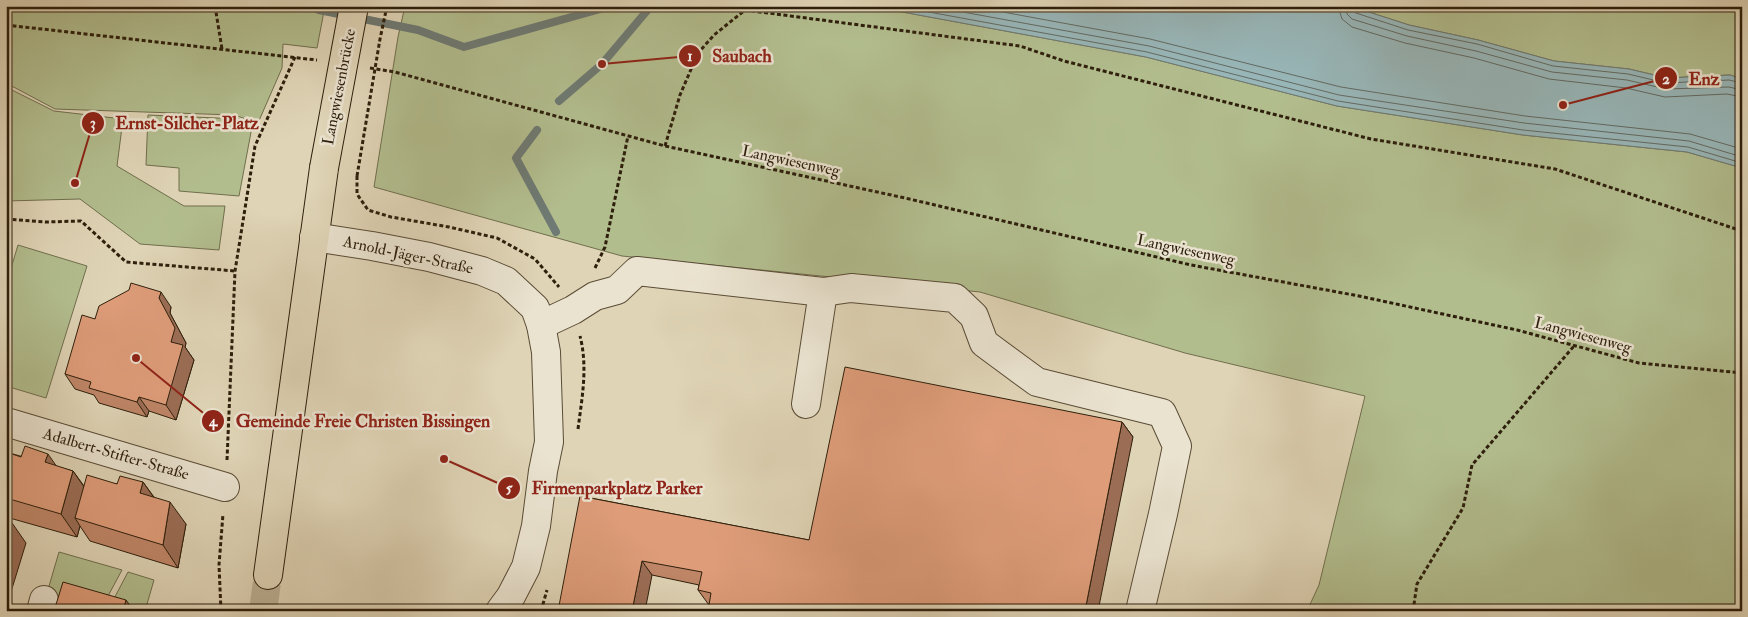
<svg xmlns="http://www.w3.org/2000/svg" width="1748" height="617" font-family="'IM FELL Double Pica',serif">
<rect width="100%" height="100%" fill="#dfd4b6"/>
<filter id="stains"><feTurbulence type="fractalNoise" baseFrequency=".004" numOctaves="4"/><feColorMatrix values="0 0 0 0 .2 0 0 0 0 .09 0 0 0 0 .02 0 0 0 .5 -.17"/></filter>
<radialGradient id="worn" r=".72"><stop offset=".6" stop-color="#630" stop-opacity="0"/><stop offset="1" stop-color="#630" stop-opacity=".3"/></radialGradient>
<g fill="#b2bd8e" stroke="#706e4d">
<path d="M 6,6 L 325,6 L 317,48 L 283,44 L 282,68 L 258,123 L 234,115 L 55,109 L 6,83 Z"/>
<path d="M 405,6 L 870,6 L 1146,57 L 1337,106 L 1523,135 L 1687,152 L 1742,168 L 1742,611 L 1307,611 L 1319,585 L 1365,396 L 1185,353 L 980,292 L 622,256 L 374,187 L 398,37 Z"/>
<path d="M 1350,6 L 1742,6 L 1742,79 L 1730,75 L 1667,78 L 1629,69 L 1554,61 L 1478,40 L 1409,25 Z"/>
<path d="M 6,87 L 54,111 L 123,119 L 117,166 L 184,206 L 225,206 L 219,250 L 140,244 L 80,199 L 6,201 Z"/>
<path d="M 148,115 L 240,119 L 252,127 L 239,196 L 179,191 L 179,168 L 146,165 Z"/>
<path d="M 18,245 L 87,266 L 46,398 L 6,386 L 6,285 Z"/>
<path d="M 59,552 L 122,570 L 101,609 L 47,593 Z"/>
<path d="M 128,572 L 154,580 L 145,611 L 108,610 Z"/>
</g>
<path fill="#98b6b8" stroke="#6e7a73" d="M 870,6 L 1350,6 L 1409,25 L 1478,40 L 1554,61 L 1629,69 L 1667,78 L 1730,75 L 1742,79 L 1742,168 L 1687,152 L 1523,135 L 1337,106 L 1146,57 Z"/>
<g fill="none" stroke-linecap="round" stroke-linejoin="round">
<g stroke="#636a62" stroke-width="1">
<path d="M 896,6 L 1147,52 L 1338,101 L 1523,130 L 1688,147 L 1742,163"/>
<path d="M 930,6 L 1149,46 L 1339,95 L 1524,123 L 1689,141 L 1742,157"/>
<path d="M 970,6 L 1150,39 L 1341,87 L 1525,116 L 1690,134 L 1742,149"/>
<path d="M 1338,6 L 1342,19 L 1352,27 L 1405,43 L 1474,58 L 1549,79 L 1626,88 L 1665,97 L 1727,94 L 1742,97"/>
<path d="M 1346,6 L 1347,14 L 1352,19 L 1407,36 L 1476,51 L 1552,72 L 1627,80 L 1666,89 L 1729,87 L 1742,90"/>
<path d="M 1352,6 L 1353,11 L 1356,13 L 1408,30 L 1477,44 L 1553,66 L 1628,74 L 1666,83 L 1729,80 L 1742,83"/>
</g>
<g stroke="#6e7a73" stroke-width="8">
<path d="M 309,6 L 319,10 L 418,30 L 464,47 L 611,6"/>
<path d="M 559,101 L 602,64 L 651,6"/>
<path d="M 537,130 L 516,158 L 556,232"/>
</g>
<path stroke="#bcb094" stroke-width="28" stroke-dasharray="28 14" stroke-linecap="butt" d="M 263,611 L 268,575"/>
<g stroke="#5a4c36" stroke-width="30">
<g id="minor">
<path d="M 314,237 L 372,246 L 429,257 L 482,271 L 506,281 L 535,308 L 541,325 L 546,352 L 549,442 L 543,471 L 536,526 L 526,567 L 511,596 L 500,611"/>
<path d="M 823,292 L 851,288 L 955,298 L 974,316 L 984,343 L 1037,382 L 1162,413 L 1177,446 L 1163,514 L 1140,611"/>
<path d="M 541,325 L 573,310 L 595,296 L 617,290 L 637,271 L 823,292 L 806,404"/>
<path d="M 6,422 L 225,487"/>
<path d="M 41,611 L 44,600"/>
</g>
</g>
<g stroke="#2e1f0c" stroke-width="30">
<path id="major" d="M 268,575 L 324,168"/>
</g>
<g stroke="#2e1f0c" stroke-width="3" stroke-dasharray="4 2.5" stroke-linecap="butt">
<path d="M 215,6 L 222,49"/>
<path d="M 6,25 L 317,60"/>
<path d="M 370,68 L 395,72 L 665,146 L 905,198 L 1191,265 L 1359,296 L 1517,330 L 1639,363 L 1742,373"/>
<path d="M 665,146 L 680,95 L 698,53 L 714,35 L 745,10 L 1020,46 L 1064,61 L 1371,139 L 1555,169 L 1742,231"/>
<path d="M 357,176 L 357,194 L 368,210 L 391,217 L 449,227 L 497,238 L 535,259 L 559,287"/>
<path d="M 6,219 L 46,222 L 81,221 L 126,262 L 235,271"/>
<path d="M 595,268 L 605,247 L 628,136"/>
<path d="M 578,429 C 582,398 588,367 580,336"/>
<path d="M 227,460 L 235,271 L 255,146 L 295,57"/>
<path d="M 221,611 L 219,565 L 223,514"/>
<path d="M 358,611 L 367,607"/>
<path d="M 541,611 L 547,590"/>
<path d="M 1413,611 L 1417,584 L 1463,508 L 1472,465 L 1574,346"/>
</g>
<use href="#minor" stroke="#eae3d0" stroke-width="28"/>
<use href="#major" stroke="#dfd4b6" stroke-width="28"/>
<g stroke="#2e1f0c" stroke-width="30" stroke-linecap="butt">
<path id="major-bridge" d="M 324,168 L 354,6"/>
</g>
<path stroke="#2e1f0c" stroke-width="3" stroke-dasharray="4 2.5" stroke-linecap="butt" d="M 357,176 L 380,39 L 387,6"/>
<use href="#major-bridge" stroke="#dfd4b6" stroke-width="28"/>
</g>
<g fill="#bf8668" stroke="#2e1f0c">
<path d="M 171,307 L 170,313 L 186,343 L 185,347 L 194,360 L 176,420 L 149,411 L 147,417 L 99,403 L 94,395 L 75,389 L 65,374 L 95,319 Z"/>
<path d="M 1122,422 L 1133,437 L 709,605 L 698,590 L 699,585 L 652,575 L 580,496 L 809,540 Z"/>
<path d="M 6,452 L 73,471 L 84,486 L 143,482 L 154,497 L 186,524 L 178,568 L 90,541 L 80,526 L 77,537 L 6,517 Z"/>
</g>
<g fill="#9b6d55" stroke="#2e1f0c">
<path d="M 161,292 L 171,307 L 170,313 L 186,343 L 185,347 L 194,360 L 176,420 L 166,405 L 171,342 L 159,298 Z"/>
<path d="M 139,397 L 149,411 L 147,417 L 137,402 Z"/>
<path d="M 1122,422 L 1133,437 L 1098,611 L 1085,611 Z"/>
<path d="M 48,454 L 64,477 L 45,462 Z"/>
<path d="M 73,471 L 89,494 L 75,518 L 80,526 L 77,537 L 61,514 Z"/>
<path d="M 143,482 L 159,505 L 140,493 Z"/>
<path d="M 170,502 L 186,524 L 178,568 L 163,545 Z"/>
<path d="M 10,520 L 26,543 L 6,608 L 6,533 Z"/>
<path d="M 642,561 L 652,575 L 645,611 L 632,611 Z"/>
<path d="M 126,600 L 134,611 L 123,611 Z"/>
</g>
<g fill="#de9c79" stroke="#2e1f0c">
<path d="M 131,283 L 161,292 L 159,298 L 175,328 L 171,342 L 183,345 L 166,405 L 139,397 L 137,402 L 89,388 L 91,382 L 65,374 L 82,315 L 95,319 L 99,306 L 129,290 Z"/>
<path d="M 845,367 L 1122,422 L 1085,611 L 708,611 L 711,593 L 698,590 L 702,572 L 642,561 L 632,611 L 558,611 L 580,496 L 809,540 Z"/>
<path d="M 25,446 L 48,454 L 45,462 L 73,471 L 61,514 L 6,498 L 6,452 L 21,457 Z"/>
<path d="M 87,475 L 117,484 L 120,476 L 143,482 L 140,493 L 170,502 L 163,545 L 75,518 Z"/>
<path d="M 6,519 L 10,520 L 6,533 Z"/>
<path d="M 63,582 L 126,600 L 123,611 L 54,611 Z"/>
</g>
<g text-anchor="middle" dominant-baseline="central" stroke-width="5" stroke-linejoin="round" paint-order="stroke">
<g font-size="16" fill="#2e1f0c" stroke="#eae3d0">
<text transform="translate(339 87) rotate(-79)">Langwiesenbrücke</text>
<text transform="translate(791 161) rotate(12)">Langwiesenweg</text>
<text transform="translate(1186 250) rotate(12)">Langwiesenweg</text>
<text transform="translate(408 255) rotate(12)">Arnold-Jäger-Straße</text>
<text transform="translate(1583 335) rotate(15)">Langwiesenweg</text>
<text transform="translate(116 454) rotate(16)">Adalbert-Stifter-Straße</text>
</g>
</g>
<path fill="none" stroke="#8f2418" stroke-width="2" d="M602 64L690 56M1563 105L1666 78M75 183L93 123M136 358L213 421M444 459L509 488"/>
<g fill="#8f2418" stroke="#eae3d0" stroke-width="2">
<circle cx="602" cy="64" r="5"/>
<circle cx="1563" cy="105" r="5"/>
<circle cx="75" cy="183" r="5"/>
<circle cx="136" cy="358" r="5"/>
<circle cx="444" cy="459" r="5"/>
<circle cx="690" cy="56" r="12"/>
<circle cx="1666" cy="78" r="12"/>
<circle cx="93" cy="123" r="12"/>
<circle cx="213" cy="421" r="12"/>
<circle cx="509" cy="488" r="12"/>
</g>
<g font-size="15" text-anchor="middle" font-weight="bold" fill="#fff">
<text x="690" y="61">1</text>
<text x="1666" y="84">2</text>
<text x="93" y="128">3</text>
<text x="213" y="426">4</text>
<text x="509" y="493">5</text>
</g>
<g font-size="18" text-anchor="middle" font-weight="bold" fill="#8f2418" stroke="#eae3d0" stroke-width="5" stroke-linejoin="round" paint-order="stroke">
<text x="742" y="62">Saubach</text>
<text x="1704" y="85">Enz</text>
<text x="187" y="129">Ernst-Silcher-Platz</text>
<text x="363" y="427">Gemeinde Freie Christen Bissingen</text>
<text x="617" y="494">Firmenparkplatz Parker</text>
</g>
<rect width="1748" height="617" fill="none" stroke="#dfd4b6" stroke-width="25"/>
<rect x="8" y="8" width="1733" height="602" fill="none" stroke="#2e1f0c" stroke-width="2.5"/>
<rect x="12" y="12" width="1723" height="592" fill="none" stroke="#2e1f0c"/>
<rect width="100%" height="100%" filter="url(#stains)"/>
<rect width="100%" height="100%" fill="url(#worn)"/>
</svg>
